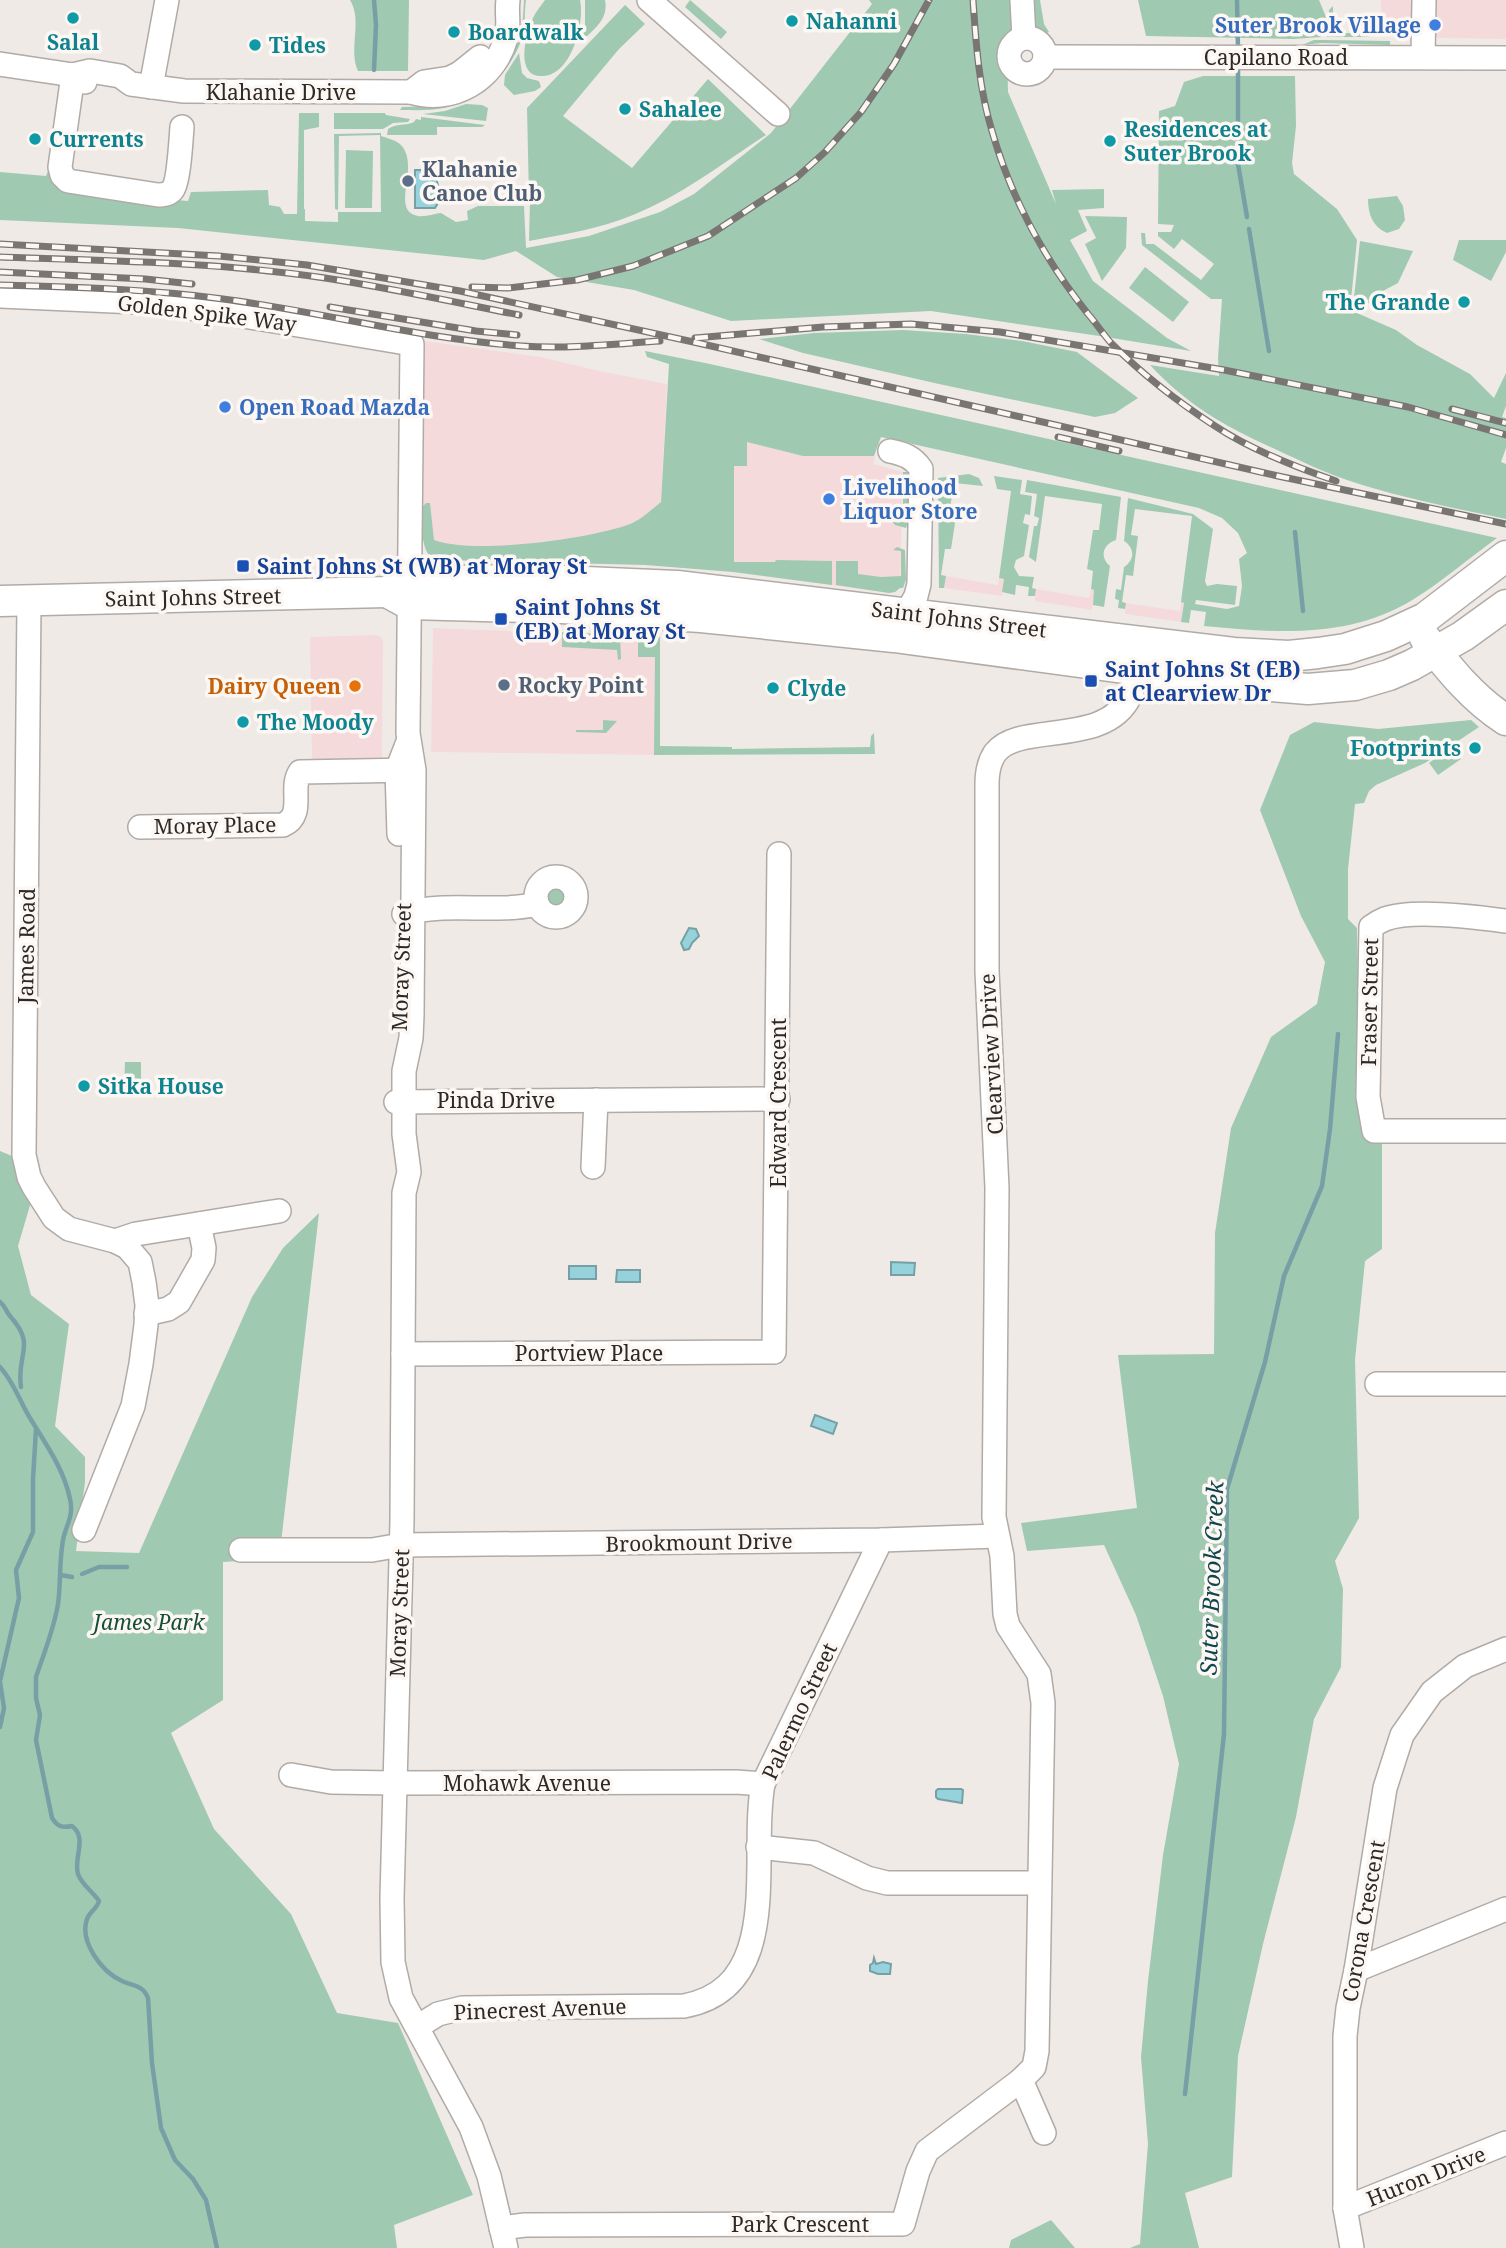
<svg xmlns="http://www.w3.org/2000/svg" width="1506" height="2248" font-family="'Noto Serif',serif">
<rect width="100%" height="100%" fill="#f0eae6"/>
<g fill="#f5dadb">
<path d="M 1381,0 L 1506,0 L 1506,39 L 1444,38 L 1365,33 L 1365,16 L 1381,16 Z"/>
<path d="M 424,341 L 541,357 L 599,371 L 667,384 L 661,503 L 640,519 L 630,524 L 621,564 L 446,560 L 428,554 L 424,547 L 422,508 Z"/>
<path d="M 747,442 L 803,456 L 875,456 L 873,464 L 903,472 L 900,588 L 895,592 L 889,593 L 733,572 L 734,466 Z"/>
<path d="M 946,576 L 998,585 L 999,578 L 1004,579 L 1002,596 L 944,588 Z"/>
<path d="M 1036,589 L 1089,598 L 1091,589 L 1095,590 L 1092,610 L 1035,601 Z"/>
<path d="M 1181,602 L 1184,603 L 1181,622 L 1125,614 L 1126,603 L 1180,611 Z"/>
<path d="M 433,628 L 660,637 L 659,755 L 431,752 Z"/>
<path d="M 376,635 L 381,637 L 383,641 L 382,756 L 380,759 L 312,759 L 310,637 Z"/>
</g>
<g fill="#a0c9b2" fill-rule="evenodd">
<path d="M 350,0 L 409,0 L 408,71 L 358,71 C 348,48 363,21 350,0 Z"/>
<path d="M 524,0 L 526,0 C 524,13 526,25 522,38 C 511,73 480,100 444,108 C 429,111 414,110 400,110 L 402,107 L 437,106 L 511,56 L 517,40 L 523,18 Z"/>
<path d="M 545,0 L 580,0 C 585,22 572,75 543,76 C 514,78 526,33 533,18 C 536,11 541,6 545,0 Z"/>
<path d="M 585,0 L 605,0 C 609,19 594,29 582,41 L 585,25 Z"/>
<path d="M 690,0 L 727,32 L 721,39 L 685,7 Z"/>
<path d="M 869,0 L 1040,0 L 1044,24 L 1049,32 L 1007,52 L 1008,92 L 1056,204 L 1052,190 L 1104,189 L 1104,208 L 1078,210 L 1087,231 L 1070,240 L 1093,281 L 1167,338 L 1191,351 L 1106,337 L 931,311 L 731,321 L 634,290 L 557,277 L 516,251 L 484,260 L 178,228 L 0,220 L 0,172 L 46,176 L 48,171 L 57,183 L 163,199 L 188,201 L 191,192 L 268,190 L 269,205 L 280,207 L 284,214 L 297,214 L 299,113 L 319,113 L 319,127 L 304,130 L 304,209 L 305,209 L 305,221 L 338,222 L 338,210 L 335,209 L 334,134 L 381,133 L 381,136 C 387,138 396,140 401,145 C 421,167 389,211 418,216 C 426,217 433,214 441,213 L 456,222 L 468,220 L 467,211 L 478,206 L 524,206 L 526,248 L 589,236 L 660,212 L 694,194 L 771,133 L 872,4 ZM 380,135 L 381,212 L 338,212 L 339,136 Z"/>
<path d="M 1138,0 L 1319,0 L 1326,17 L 1321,37 L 1293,39 L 1146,36 Z"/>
<path d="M 625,5 L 645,24 L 619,49 L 563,116 L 632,168 L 708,79 L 766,135 C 723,163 681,196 633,215 C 600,229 564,234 529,241 L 530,199 L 540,197 L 529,198 L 527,108 Z"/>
<path d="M 1333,6 L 1333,33 L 1369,33 L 1370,37 L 1327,37 L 1329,10 Z"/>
<path d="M 1314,40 L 1323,40 L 1390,41 L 1390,45 L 1322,43 L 1302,45 Z"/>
<path d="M 519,53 L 522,73 L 527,78 L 539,81 L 541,87 L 535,91 L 514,95 L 504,85 L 505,75 Z"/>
<path d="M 1203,76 L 1295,76 L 1296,126 L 1292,163 L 1294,174 L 1337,209 L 1357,240 L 1350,310 L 1396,330 L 1417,345 L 1470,374 L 1494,398 L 1506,373 L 1506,406 L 1502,417 L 1506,418 L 1506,448 L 1501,462 L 1506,464 L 1506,519 C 1454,508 1401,498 1350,481 C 1325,473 1301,461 1277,450 C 1226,427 1188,406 1150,365 L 1219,376 L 1218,358 L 1222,299 L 1211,299 L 1142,245 L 1141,233 L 1145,233 L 1146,244 L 1154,244 L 1201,280 L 1214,264 L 1182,239 L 1174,249 L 1158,236 L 1158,232 L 1171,232 L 1174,225 L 1158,224 L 1159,111 L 1175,106 L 1184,82 Z"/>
<path d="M 466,104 L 482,105 L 488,108 L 486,121 L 423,114 L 445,111 Z"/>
<path d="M 334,113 L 385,113 L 386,115 L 410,119 L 408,122 L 393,123 L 383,129 L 334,129 Z"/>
<path d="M 421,117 L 485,125 L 482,127 L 437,127 L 437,135 L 387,135 L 388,129 C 396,123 406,126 414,122 L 416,119 L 421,120 Z"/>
<path d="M 346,150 L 373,151 L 372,208 L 345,208 Z"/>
<path d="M 1397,196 L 1403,206 L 1405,220 L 1399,229 L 1387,233 C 1373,227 1368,215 1368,199 Z"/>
<path d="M 1085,216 L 1127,217 L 1126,248 L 1102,281 L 1085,244 L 1096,238 Z"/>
<path d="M 1459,240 L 1506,240 L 1506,252 L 1491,281 L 1453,260 Z"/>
<path d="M 1360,241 L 1413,251 L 1398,283 L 1381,292 L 1372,305 L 1354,298 Z"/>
<path d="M 1145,267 L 1189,302 L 1173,322 L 1129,288 Z"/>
<path d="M 903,330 L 966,334 L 1022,341 L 1077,352 L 1138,398 L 1115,413 L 1095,417 L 939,384 L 803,353 L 759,339 L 814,333 Z"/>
<path d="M 645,351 L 710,364 L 1497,538 C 1469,558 1443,581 1414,599 C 1350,639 1276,633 1204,626 L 1206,612 L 1191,610 L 1189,623 L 1181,622 L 1184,603 L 1181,602 L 1192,516 L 1135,509 L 1131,535 L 1138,536 L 1133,576 L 1126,575 L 1122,602 L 1126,603 L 1125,609 L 1118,608 L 1119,600 L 1115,599 L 1116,589 L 1121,590 L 1124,567 C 1135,560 1135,548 1124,541 L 1128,498 L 1193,514 L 1213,529 L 1205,581 L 1207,586 L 1217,584 L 1237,586 L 1235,605 L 1196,600 L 1195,604 L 1227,609 L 1239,606 L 1242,586 L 1239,559 L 1247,553 L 1238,533 L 1222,518 L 1199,508 L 881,437 L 874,456 L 803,456 L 747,442 L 747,466 L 734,466 L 734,562 L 775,562 L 776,560 L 832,561 L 832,585 L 733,572 L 645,565 L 446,560 L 428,554 C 421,541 421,523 421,508 L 426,503 L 430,503 L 434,540 C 473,555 590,539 630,524 C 642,519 651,510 661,502 L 669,364 L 647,357 Z"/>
<path d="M 903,472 L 908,472 L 908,514 L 911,515 L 906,528 L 895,525 L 891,519 L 903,519 Z"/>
<path d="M 969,474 L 979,478 L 983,486 L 954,483 L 950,508 L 957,510 L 951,549 L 945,549 L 941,575 L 946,576 L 944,588 L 939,588 L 938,478 Z"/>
<path d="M 994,476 L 1022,480 L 1020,494 L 1032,496 L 1030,515 L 1025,514 L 1023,523 L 1029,525 L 1024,556 L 1016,560 L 1014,567 L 1019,576 L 1034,577 L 1032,588 L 1036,589 L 1035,596 L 1028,596 L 1029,587 L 1016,585 L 1015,595 L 1002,592 L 1004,579 L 999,578 L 1011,491 L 997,489 Z"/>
<path d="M 1027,480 L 1121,497 L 1116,540 C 1103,544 1099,557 1110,566 L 1104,607 L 1093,605 L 1094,590 L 1091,589 L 1093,571 L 1087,569 L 1093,530 L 1099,530 L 1102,504 L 1045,496 L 1036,562 L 1029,557 L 1034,526 L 1037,526 L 1039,518 L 1034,516 L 1037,494 L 1025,492 Z"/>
<path d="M 897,547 L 905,550 L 906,580 L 903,588 L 900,588 L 895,592 L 889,593 L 836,585 L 836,561 L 858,561 L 858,574 L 881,577 L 901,576 L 901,551 L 893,550 Z"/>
<path d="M 562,632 L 620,635 L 621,659 L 618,660 L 617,650 L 562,647 Z"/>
<path d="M 638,635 L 660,637 L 660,746 L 732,747 L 732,749 L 870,747 L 871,736 L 874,733 L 875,754 L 654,755 L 655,657 L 638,657 Z"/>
<path d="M 603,720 L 617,721 L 606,733 L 576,732 L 576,730 L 603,730 Z"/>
<path d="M 1471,720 L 1479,727 L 1425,763 L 1376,785 L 1369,791 L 1364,803 L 1355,804 L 1348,869 L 1348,919 L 1357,928 L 1360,1093 L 1364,1131 L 1382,1144 L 1382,1249 L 1365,1261 L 1355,1360 L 1359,1518 L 1335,1561 L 1343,1589 L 1341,1667 L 1314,1719 L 1296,1817 L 1263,1944 L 1238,2056 L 1232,2177 L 1185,2193 L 1199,2248 L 1130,2248 L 1140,2244 L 1148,2144 L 1141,2057 L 1148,1981 L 1163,1855 L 1179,1764 L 1163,1696 L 1136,1615 L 1104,1545 L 1027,1551 L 1021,1523 L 1137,1508 L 1118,1355 L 1214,1354 L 1215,1233 L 1231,1128 L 1271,1037 L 1317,1004 L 1325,962 L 1301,916 L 1260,810 L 1290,735 L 1314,722 L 1378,729 Z"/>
<path d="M 1453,746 L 1461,759 L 1438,775 L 1429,763 Z"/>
<circle cx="557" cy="897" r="12"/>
<path d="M 125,1062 L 141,1062 L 141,1087 L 124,1087 Z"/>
<path d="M 0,1151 L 12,1156 L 17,1173 L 31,1202 L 18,1246 L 31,1295 L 69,1324 L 55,1426 L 85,1457 L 85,1482 L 76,1551 L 139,1553 L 252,1297 L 283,1248 L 319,1213 L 281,1543 L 239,1544 L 239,1561 L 223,1562 L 223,1700 L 171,1733 L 214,1829 L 291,1914 L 337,2013 L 398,2023 L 473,2195 L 394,2225 L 397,2248 L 0,2248 Z"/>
<path d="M 1051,2220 L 1075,2248 L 1009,2248 L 1011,2240 Z"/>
</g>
<g fill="#95d2db" stroke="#76a0a5" stroke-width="2">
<path d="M 415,170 L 434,170 L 439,189 L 437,198 L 440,200 L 435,208 L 415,208 Z"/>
<path d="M 689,928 L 696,929 L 699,936 L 692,943 L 689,949 L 684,950 L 681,943 Z"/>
<path d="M 891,1262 L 915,1263 L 914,1275 L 891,1275 Z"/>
<rect x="569" y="1266" width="27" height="13"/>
<path d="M 617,1270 L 640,1270 L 640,1282 L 616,1282 Z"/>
<path d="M 815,1415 L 837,1423 L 833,1434 L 811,1426 Z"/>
<path d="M 938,1789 L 961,1789 L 963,1790 L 962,1803 L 938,1799 L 936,1797 L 936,1791 Z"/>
<path d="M 874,1958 L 876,1964 L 883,1962 L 891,1964 L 890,1974 L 878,1974 L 870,1971 L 870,1965 L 873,1963 Z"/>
</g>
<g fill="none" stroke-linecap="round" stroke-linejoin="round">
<g stroke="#76a0a5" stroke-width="4.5">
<path d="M 1237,0 L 1238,49"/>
<path d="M 1238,65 L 1238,164 L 1247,217"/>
<path d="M 374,70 L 376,25 L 374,0"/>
<path d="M 1249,229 L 1269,351"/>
<path d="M 1295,532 L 1303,611"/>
<path d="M 0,1302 C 5,1306 6,1311 10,1316 C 37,1346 16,1353 21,1387"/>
<path d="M 0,1367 C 14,1382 19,1400 30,1418 C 45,1443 64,1469 70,1499 C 74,1516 66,1525 63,1540 C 59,1562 61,1583 58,1604 C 54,1629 44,1653 36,1677 L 36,1698 L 40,1715 L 36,1740 L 52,1818 C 58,1827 62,1828 72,1826 C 88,1838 73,1858 78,1874 C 82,1885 93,1892 99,1901 C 97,1909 90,1911 87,1919 C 79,1942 102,1972 122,1981 C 133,1986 143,1985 148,1998 L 152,2063 L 161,2128 L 175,2160 L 193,2179 L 206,2200 L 217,2248"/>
<path d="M 82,1574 L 99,1567 L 127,1567"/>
<path d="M 61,1575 L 72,1577"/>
<path d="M 0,1681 L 19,1598 L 16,1570 L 33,1532 L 33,1479 L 36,1429"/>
<path d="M 0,1682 L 4,1708 L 0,1727"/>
<path d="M 1185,2094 L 1224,1734 L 1227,1489 L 1265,1362 L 1284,1276 L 1322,1186 L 1330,1129 L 1338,1034"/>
</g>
<g stroke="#b0aba7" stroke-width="26">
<g id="minor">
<path d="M 649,0 L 778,114"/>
<path d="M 1022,0 L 1024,38"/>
<circle cx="1027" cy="56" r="18"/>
<path d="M 1045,57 L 1506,58"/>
<path d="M 1423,57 L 1424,0"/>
<path d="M 0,64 L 73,75 L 85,82"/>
<path d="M 73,75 L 90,71 L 120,76 L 131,84 L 184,91 L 411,92 C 453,105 494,80 506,38 C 510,24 506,14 508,0"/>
<path d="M 73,75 L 60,167 L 62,175 L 68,181 L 158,195 C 165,195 170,194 173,189 C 179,180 181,139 182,127"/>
<path d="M 151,87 L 167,0"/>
<path d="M 411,92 L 424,82 L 450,78 L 460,73 L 480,57"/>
<path d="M 0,296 L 136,302 L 208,310 L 412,344 L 408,733 L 414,770 L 412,1015 L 411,1038 L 404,1071 L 404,1134 L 409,1172 L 404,1193 L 402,1521 L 392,1898 L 393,1962 L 401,1998 L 471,2127 L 489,2176 L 506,2248"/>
<path d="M 890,451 C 904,454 913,457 921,469 L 919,584 L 916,596 L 900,625"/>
<path d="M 29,601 L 24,1155 L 29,1177 L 34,1187 L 54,1218 L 69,1229 L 115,1241 L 127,1247 L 140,1262 L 144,1282 L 147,1305 L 146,1325 L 141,1364 L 133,1406 L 84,1530"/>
<path d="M 140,827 L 283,825 C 306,815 289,788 300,772 L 412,770"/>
<path d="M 399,834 L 397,770 L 408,742"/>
<circle cx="556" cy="897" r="20"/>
<path d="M 404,914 C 447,901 493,914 537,904"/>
<path d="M 1506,921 C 1477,917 1411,909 1385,919 C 1380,921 1375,924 1371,927 L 1368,1097 L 1374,1131 L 1506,1131"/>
<path d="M 396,1102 L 778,1099"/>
<path d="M 593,1167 L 596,1100"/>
<path d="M 115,1241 L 136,1234 L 279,1211"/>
<path d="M 146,1314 L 168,1309 L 179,1302 L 203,1260 L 204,1248 L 199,1224"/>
<path d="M 403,1354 L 774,1352 L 779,854"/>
<path d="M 1377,1384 L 1506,1384"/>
<path d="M 241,1550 L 372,1550 L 401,1545 L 881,1540 L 997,1536"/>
<path d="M 291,1775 L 331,1782 L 395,1783 L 736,1782 L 763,1784"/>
<path d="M 758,1847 L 814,1853 L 867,1878 L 887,1883 L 1039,1883"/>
<path d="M 1356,1970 L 1506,1909"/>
<path d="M 417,2027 L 438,2014 L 462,2008 L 684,2006 C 786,1987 749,1857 763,1784 L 881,1540"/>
<path d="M 1021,2080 L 1044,2133"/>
<path d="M 1345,2208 L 1506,2143"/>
<path d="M 501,2228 L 525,2225 L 903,2224 L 918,2171 L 927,2151 L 1021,2080 L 1034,2067 L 1037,2051 L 1043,1703 L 1039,1674 L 1008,1626 L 1005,1614 L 1002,1556 L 994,1517 L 997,1188 L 987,971 L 987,784 C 987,773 989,762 995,753 C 1019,721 1105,748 1130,696 C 1134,688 1134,678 1135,670"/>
<path d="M 1352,2248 L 1345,2208 L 1345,2036 L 1348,2008 L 1356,1970 L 1385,1788 L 1402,1735 L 1432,1692 L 1465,1666 L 1506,1649"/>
</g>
</g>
<g stroke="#b0aba7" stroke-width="33">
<g id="major">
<path d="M 387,592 L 409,604 L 562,608 L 701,617 L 894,637 L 1235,683 L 1308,689 L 1355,685 L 1389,675 L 1412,665 L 1463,636 L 1506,605"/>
<path d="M 0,601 L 387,592 L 410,582 L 443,581 L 539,580 L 677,586 L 1234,653 L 1289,656 L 1318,653 L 1345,649 L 1386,636 L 1425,618 L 1506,556"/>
<path d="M 1425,638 C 1449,669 1473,699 1506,720"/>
</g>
</g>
<use href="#minor" stroke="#fff" stroke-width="23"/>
<use href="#major" stroke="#fff" stroke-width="30"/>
<g stroke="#797573" stroke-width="7">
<g id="rail">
<path d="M 973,0 C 976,44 979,89 992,131 C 1011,198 1045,260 1088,314 C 1096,323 1103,334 1111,343 C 1142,374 1178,402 1215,426 C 1248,448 1298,468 1336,481"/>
<path d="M 0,244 L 219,256 L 307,265 L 460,291 L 698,343 L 1278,476 L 1506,524"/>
<path d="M 0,257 C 108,261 218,262 325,278 C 390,288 454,302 519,315"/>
<path d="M 0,272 L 145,279 L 192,284"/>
<path d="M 0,285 C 75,287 149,289 223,299 C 323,312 421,339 522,346 C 568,349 614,344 660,341"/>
<path d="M 472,287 L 508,288 L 577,280 L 633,266 L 708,236 L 796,178 L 825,152 L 861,112 L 894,64 L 929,0"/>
<path d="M 330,307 L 476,331 L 517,335"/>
<path d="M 695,338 L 823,327 L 911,324 L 1000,332 L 1224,370 L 1408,407 L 1506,435"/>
<path d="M 1452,409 L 1506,423"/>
<path d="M 1058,437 L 1119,451"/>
</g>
</g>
<use href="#rail" stroke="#fdf7f3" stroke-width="4.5" stroke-dasharray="13" stroke-linecap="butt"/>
</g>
<g fill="#0f9aa8" stroke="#fdf7f3" stroke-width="2.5">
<circle cx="73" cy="18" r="7"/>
<circle cx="792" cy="21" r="7"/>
<circle cx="454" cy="32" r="7"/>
<circle cx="255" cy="45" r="7"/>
<circle cx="625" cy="109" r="7"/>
<circle cx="35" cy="139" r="7"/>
<circle cx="1110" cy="141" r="7"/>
<circle cx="1464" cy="302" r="7"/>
<circle cx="773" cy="688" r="7"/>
<circle cx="243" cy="722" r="7"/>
<circle cx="1475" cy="748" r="7"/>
<circle cx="84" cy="1086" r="7"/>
</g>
<g fill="#3f7fe0" stroke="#fdf7f3" stroke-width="2.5">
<circle cx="1435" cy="25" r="7"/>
<circle cx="225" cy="407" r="7"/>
<circle cx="829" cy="499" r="7"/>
</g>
<g fill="#5c6f8a" stroke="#fdf7f3" stroke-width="2.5">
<circle cx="408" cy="181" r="7"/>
<circle cx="504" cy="685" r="7"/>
</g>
<g fill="#1a4fb4" stroke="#fdf7f3" stroke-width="2.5">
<rect x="236" y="559" width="14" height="14" rx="3.5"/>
<rect x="494" y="612" width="14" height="14" rx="3.5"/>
<rect x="1084" y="674" width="14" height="14" rx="3.5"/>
</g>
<circle fill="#e8710a" stroke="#fdf7f3" stroke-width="2.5" cx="355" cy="686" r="7"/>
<g text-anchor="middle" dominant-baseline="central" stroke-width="7" stroke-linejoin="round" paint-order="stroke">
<g font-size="21" font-weight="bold" fill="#0d838f" stroke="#fdf7f3" text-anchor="start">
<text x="806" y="21">Nahanni</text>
<text x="468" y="32">Boardwalk</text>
<text x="73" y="42" text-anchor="middle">Salal</text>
<text x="269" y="45">Tides</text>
<text x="639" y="109">Sahalee</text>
<text x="1124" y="129">Residences at<tspan x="1124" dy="24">Suter Brook</tspan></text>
<text x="49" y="139">Currents</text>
<text x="1450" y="302" text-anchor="end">The Grande</text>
<text x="787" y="688">Clyde</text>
<text x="257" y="722">The Moody</text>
<text x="1461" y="748" text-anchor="end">Footprints</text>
<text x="98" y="1086">Sitka House</text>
</g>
<g font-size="21" font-weight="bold" fill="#366cbe" stroke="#fdf7f3" text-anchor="start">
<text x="1421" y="25" text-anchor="end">Suter Brook Village</text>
<text x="239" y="407">Open Road Mazda</text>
<text x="843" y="487">Livelihood<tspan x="843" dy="24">Liquor Store</tspan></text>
</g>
<g font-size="21" fill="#2c2a28" stroke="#fdf7f3">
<text x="1276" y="57">Capilano Road</text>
<text x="281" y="92">Klahanie Drive</text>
<text transform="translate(207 313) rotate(7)">Golden Spike Way</text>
<text transform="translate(193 597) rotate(-1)">Saint Johns Street</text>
<text transform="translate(959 619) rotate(7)">Saint Johns Street</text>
<text transform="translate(215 825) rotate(-1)">Moray Place</text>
<text transform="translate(26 946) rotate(-89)">James Road</text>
<text transform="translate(401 967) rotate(-88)">Moray Street</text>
<text transform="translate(1369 1002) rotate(-89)">Fraser Street</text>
<text transform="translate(991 1054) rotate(-93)">Clearview Drive</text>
<text x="496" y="1100">Pinda Drive</text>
<text transform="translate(778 1103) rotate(-90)">Edward Crescent</text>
<text x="589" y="1353">Portview Place</text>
<text transform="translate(699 1542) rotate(-1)">Brookmount Drive</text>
<text transform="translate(399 1613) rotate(-88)">Moray Street</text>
<text transform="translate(799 1711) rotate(-65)">Palermo Street</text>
<text x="527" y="1783">Mohawk Avenue</text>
<text transform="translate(1363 1921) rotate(-80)">Corona Crescent</text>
<text transform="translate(540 2009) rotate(-2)">Pinecrest Avenue</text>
<text transform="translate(1426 2176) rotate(-22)">Huron Drive</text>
<text x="800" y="2224">Park Crescent</text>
</g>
<g font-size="21" font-weight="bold" fill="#4e5e75" stroke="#fdf7f3" text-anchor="start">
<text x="422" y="169">Klahanie<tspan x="422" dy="24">Canoe Club</tspan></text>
<text x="518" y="685">Rocky Point</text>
</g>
<g font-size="21" font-weight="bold" fill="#164399" stroke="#fdf7f3" text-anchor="start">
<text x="257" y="566">Saint Johns St (WB) at Moray St</text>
<text x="515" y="607">Saint Johns St<tspan x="515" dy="24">(EB) at Moray St</tspan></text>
<text x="1105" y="669">Saint Johns St (EB)<tspan x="1105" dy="24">at Clearview Dr</tspan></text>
</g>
<g font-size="21" font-weight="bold" fill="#c56008" stroke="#fdf7f3" text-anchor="end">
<text x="341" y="686">Dairy Queen</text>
</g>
<g font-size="21" font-style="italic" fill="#155036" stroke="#fdf7f3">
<text x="149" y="1622">James Park</text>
</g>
<g font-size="23" font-style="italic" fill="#0f464e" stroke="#fdf7f3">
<text transform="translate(1211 1578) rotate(-88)">Suter Brook Creek</text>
</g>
</g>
</svg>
